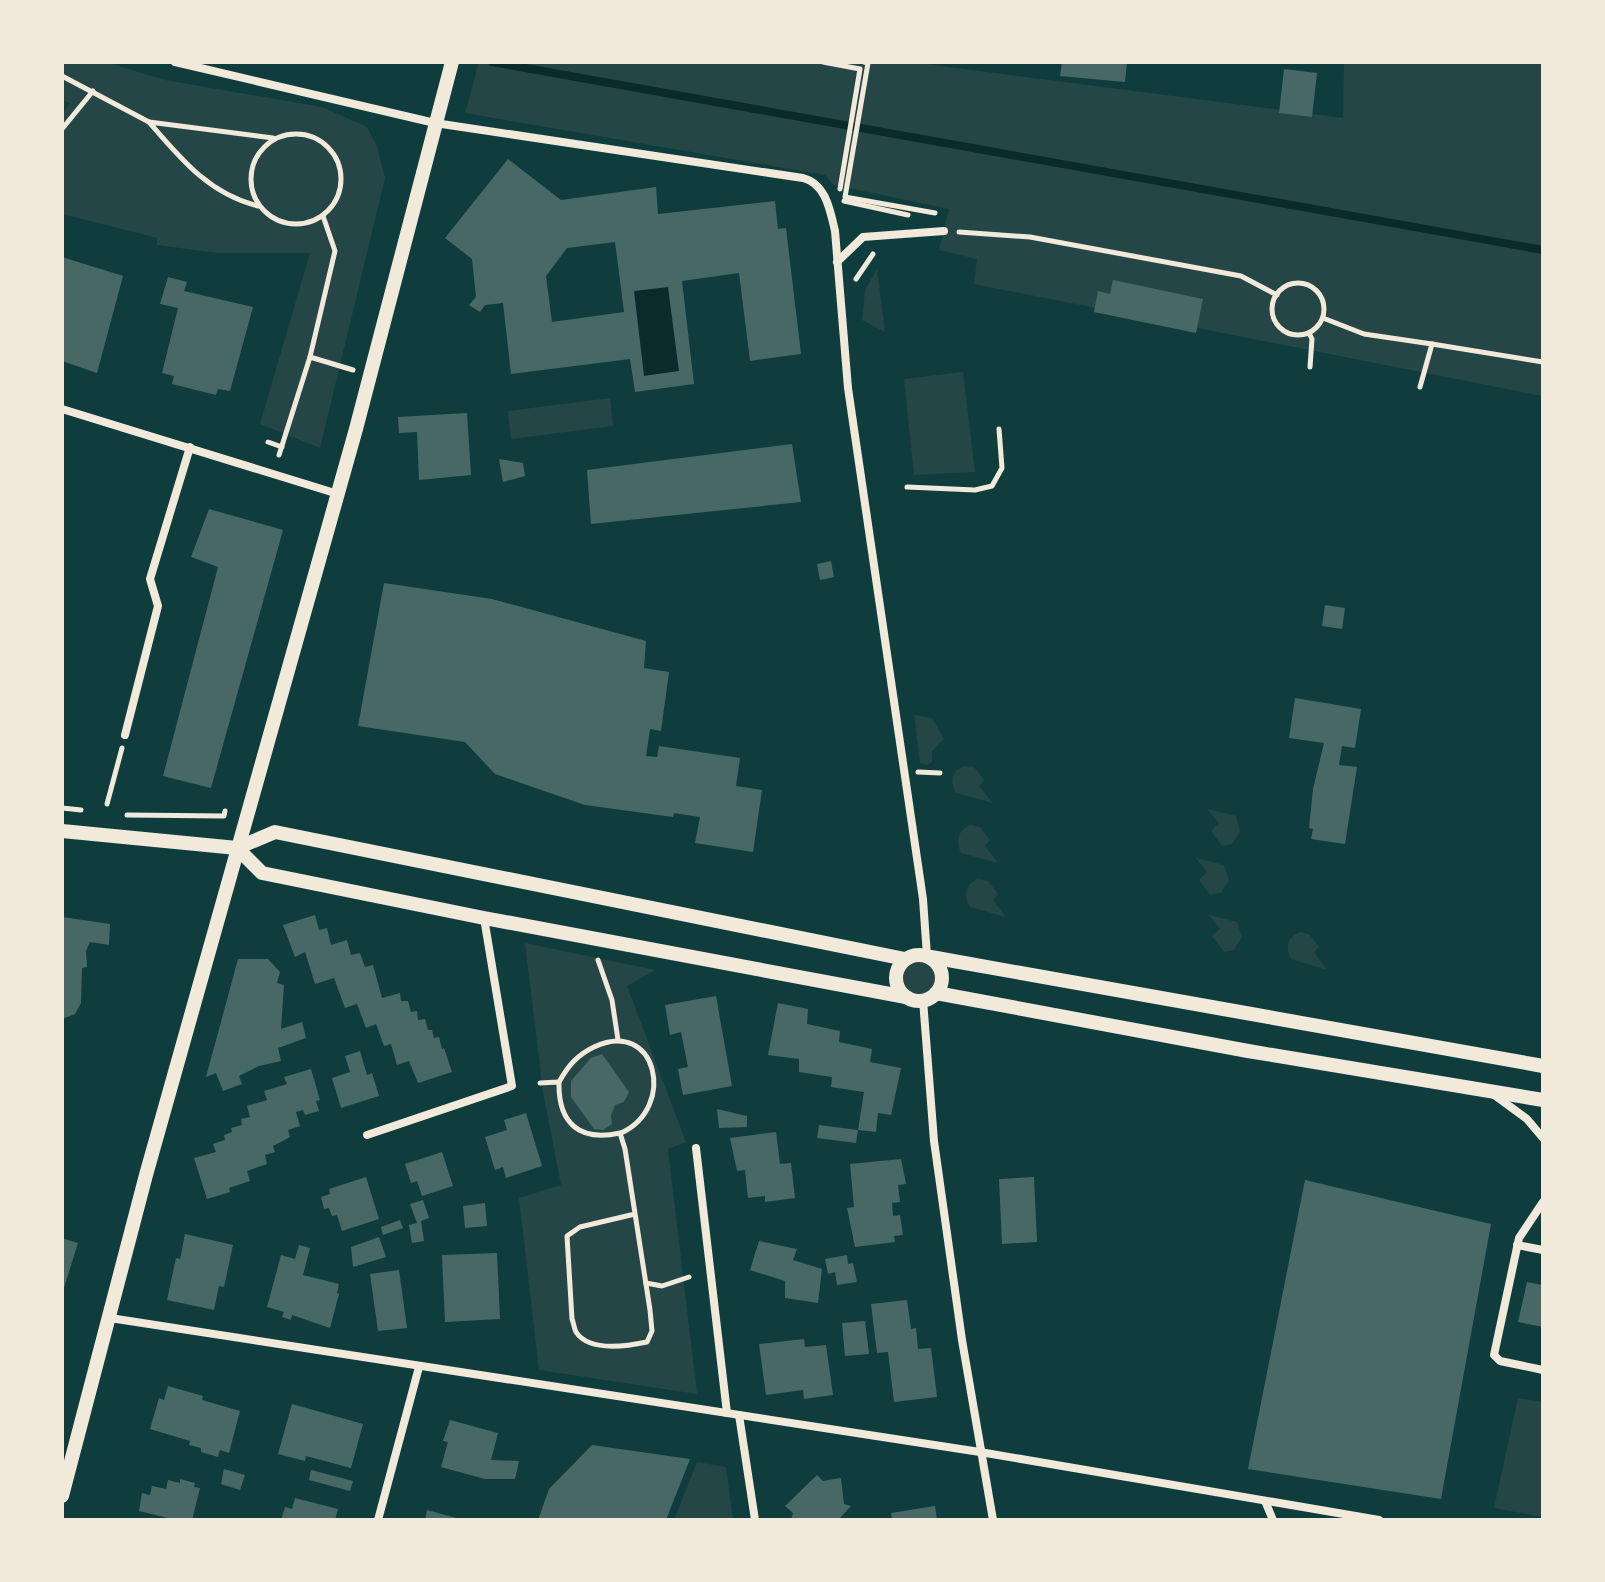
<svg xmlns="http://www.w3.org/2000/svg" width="1605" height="1582" font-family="Ubuntu,sans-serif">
<rect width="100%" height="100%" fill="#0f3d3e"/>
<g fill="#244646">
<path d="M 62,62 L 105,62 L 165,80 L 322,107 L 367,127 L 377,146 L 385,178 L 320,448 L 260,424 L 310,253 L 218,253 L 157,245 L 157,238 L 62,214 L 62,113 L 70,103 L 62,100 Z"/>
<path d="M 479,62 L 796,62 L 808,64 L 811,62 L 910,62 L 1343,118 L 1344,62 L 1543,62 L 1543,396 L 974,284 L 977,259 L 939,250 L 949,209 L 834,185 L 825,175 L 465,113 Z"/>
<path d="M 877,269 L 885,332 L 862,320 L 865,290 Z"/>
<path d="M 963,372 L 975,472 L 914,475 L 904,379 Z"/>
<path d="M 610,398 L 613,426 L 511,439 L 508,411 Z"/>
<path d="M 914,715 L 932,718 L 944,739 L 932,751 L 932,762 L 927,765 L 920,763 Z"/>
<path d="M 964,766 L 974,767 L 984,780 L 979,786 L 993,803 L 956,793 C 950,782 951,771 964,766 Z"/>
<path d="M 1207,809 L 1236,816 L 1240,831 L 1232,844 L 1222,846 L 1211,831 L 1219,823 Z"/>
<path d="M 970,825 L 980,827 L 990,840 L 985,846 L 998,863 L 961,853 C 956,841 957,831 970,825 Z"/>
<path d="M 1196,858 L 1224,865 L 1229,880 L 1221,893 L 1210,895 L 1199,880 L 1207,872 Z"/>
<path d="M 978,879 L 988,881 L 998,894 L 993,900 L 1006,917 L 970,907 C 963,895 965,884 978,879 Z"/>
<path d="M 1209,915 L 1237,922 L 1242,937 L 1234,950 L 1224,952 L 1212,936 L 1220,929 Z"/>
<path d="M 1300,932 L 1309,934 L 1319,947 L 1314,952 L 1327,970 L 1291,959 C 1285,948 1287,937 1300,932 Z"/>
<path d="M 525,943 L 655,970 L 627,986 L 686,1142 L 668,1149 L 697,1394 L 539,1370 L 519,1198 L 561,1185 L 543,1092 Z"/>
<circle cx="919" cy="978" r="22"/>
<path d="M 1518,1398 L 1543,1402 L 1543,1517 L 1494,1508 Z"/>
<path d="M 697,1462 L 726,1467 L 733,1520 L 674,1520 Z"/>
</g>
<path fill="#0a2a2b" d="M 668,287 L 679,371 L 644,376 L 634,291 Z"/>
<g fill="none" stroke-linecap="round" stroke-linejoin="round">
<path stroke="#0a2a2b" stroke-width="8" d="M 492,62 L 1543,250"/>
</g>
<g fill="#486865" fill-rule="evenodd">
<path d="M 1062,62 L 1127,62 L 1125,82 L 1060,76 Z"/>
<path d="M 1284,69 L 1317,73 L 1312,117 L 1279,113 Z"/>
<path d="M 508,159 L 561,200 L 656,187 L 658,214 L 775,201 L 778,229 L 786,228 L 801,354 L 750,361 L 739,273 L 682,281 L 694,384 L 635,392 L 630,359 L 511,374 L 503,303 L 485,305 L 480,312 L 469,305 L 476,297 L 472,259 L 445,238 ZM 615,242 L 624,312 L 552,322 L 546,276 L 567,248 ZM 668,287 L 679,371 L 644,376 L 634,291 Z"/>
<path d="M 62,257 L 123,276 L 97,373 L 62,361 Z"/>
<path d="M 168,277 L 187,282 L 184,291 L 253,307 L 230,391 L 218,389 L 216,395 L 172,384 L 174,376 L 162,373 L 178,308 L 160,304 Z"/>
<path d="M 1113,280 L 1203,299 L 1196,333 L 1094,312 L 1098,291 L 1110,294 Z"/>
<path d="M 467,413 L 471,475 L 419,480 L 417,432 L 399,433 L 398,417 Z"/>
<path d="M 792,444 L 801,502 L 591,524 L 587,470 Z"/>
<path d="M 499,459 L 523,463 L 525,476 L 503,482 Z"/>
<path d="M 209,509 L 283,530 L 211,788 L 163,776 L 218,567 L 191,557 Z"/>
<path d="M 831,561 L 834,577 L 820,580 L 817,564 Z"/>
<path d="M 384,583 L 492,599 L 646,641 L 644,668 L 669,672 L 661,731 L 650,729 L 646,756 L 657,757 L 659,746 L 740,758 L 736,786 L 762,790 L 753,852 L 695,843 L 700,817 L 674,813 L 673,817 L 585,805 L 495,774 L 465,742 L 358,726 Z"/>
<path d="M 1325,605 L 1345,608 L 1342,629 L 1322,626 Z"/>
<path d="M 1295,698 L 1361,709 L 1355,748 L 1342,746 L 1339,765 L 1357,767 L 1345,844 L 1311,839 L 1313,829 L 1309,828 L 1313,789 L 1324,743 L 1289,738 Z"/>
<path d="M 315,915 L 319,930 L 327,928 L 331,945 L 347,940 L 351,955 L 360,953 L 365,967 L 373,965 L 382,998 L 400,993 L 401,1001 L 408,1001 L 411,1012 L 417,1011 L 418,1020 L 425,1019 L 428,1030 L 432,1030 L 434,1038 L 439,1037 L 442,1049 L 444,1048 L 452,1072 L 418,1083 L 409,1061 L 397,1065 L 391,1044 L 384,1046 L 376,1024 L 366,1028 L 357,1004 L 345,1008 L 334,978 L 315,984 L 305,952 L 295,957 L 283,925 Z"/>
<path d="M 62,917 L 110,924 L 109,945 L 90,942 L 86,951 L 87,967 L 82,968 L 81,1003 L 75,1014 L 62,1019 Z"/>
<path d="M 238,959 L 268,959 L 280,972 L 277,983 L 284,985 L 281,1029 L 302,1022 L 306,1038 L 278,1048 L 281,1061 L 259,1066 L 239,1076 L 242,1084 L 223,1091 L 216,1073 L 206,1077 Z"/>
<path d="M 716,996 L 732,1086 L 683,1095 L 678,1069 L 688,1067 L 681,1032 L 670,1035 L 665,1005 Z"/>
<path d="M 778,1003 L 808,1009 L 807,1024 L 840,1031 L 839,1042 L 872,1049 L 870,1062 L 901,1068 L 891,1115 L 878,1113 L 876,1132 L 858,1130 L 864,1092 L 831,1087 L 832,1077 L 799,1072 L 799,1059 L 768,1055 Z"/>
<path d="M 360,1051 L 367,1075 L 372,1073 L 379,1096 L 341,1108 L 332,1078 L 350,1072 L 345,1056 Z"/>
<path d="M 602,1054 L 629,1092 L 624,1102 L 615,1105 L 611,1115 L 612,1124 L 603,1130 L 594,1129 L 571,1097 L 571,1081 L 591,1058 Z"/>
<path d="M 311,1069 L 320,1100 L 316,1101 L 319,1111 L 305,1115 L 303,1110 L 296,1112 L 300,1126 L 288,1130 L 290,1137 L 273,1146 L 275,1152 L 265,1155 L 267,1164 L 247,1171 L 250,1181 L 229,1188 L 230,1192 L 207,1199 L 194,1158 L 216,1152 L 213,1144 L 225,1140 L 224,1135 L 232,1132 L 231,1128 L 242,1125 L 241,1119 L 250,1117 L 247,1106 L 267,1100 L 264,1091 L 287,1084 L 284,1077 Z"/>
<path d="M 717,1109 L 747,1116 L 747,1127 L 719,1128 Z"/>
<path d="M 526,1113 L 542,1166 L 506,1178 L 503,1167 L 495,1170 L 485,1137 L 507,1130 L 504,1120 Z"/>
<path d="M 819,1125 L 858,1130 L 856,1143 L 817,1138 Z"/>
<path d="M 776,1132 L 780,1164 L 791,1163 L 795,1198 L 765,1202 L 765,1196 L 748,1198 L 745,1170 L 737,1171 L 730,1138 Z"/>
<path d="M 442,1152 L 453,1186 L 422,1196 L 417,1181 L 411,1183 L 405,1164 Z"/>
<path d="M 901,1159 L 906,1184 L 898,1185 L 900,1202 L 892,1203 L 893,1216 L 900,1215 L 903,1235 L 894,1236 L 895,1242 L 855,1247 L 847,1208 L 854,1207 L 850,1164 Z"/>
<path d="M 366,1177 L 379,1219 L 342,1231 L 337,1215 L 332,1216 L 329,1208 L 324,1209 L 321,1197 L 330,1194 L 329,1189 Z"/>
<path d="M 1034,1177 L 1037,1242 L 1002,1244 L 999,1179 Z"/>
<path d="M 1305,1180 L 1491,1224 L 1441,1499 L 1248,1469 Z"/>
<path d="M 423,1200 L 429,1218 L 421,1221 L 424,1241 L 412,1243 L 409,1225 L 417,1223 L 410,1204 Z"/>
<path d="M 485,1203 L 487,1226 L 465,1228 L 463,1206 Z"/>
<path d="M 400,1220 L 403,1228 L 383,1235 L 381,1227 Z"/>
<path d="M 185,1234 L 233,1245 L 224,1287 L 219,1286 L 214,1310 L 167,1300 L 176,1258 L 180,1259 Z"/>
<path d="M 379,1237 L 386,1257 L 353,1267 L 351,1247 Z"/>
<path d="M 62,1238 L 78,1243 L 63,1291 L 62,1291 Z"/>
<path d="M 759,1241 L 797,1249 L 793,1260 L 822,1269 L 818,1303 L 785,1298 L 785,1281 L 750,1270 Z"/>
<path d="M 299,1245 L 310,1248 L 303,1275 L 339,1284 L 337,1293 L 339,1294 L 330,1328 L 292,1315 L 291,1320 L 282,1317 L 284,1312 L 267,1307 L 281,1255 L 295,1259 Z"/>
<path d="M 497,1253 L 500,1319 L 445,1322 L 442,1255 Z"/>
<path d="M 847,1255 L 848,1264 L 853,1263 L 857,1282 L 837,1285 L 835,1272 L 828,1274 L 825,1259 Z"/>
<path d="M 399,1270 L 407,1328 L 378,1331 L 370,1274 Z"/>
<path d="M 1527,1282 L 1543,1285 L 1543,1327 L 1518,1322 Z"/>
<path d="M 907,1300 L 911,1329 L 916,1328 L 918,1349 L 931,1348 L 937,1397 L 894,1402 L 888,1352 L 877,1353 L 871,1304 Z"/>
<path d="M 865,1321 L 869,1354 L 845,1356 L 842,1323 Z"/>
<path d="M 804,1339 L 805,1347 L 826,1345 L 833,1395 L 804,1399 L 803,1390 L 766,1395 L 759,1344 Z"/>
<path d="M 168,1386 L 203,1396 L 202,1400 L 240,1411 L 229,1453 L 220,1450 L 218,1457 L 201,1452 L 201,1448 L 189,1445 L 190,1441 L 150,1429 L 159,1398 L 164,1400 Z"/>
<path d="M 292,1404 L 363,1424 L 351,1468 L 306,1456 L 305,1461 L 278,1454 Z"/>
<path d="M 450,1420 L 498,1433 L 491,1460 L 519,1461 L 515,1479 L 485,1479 L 441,1467 L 448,1442 L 443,1441 Z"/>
<path d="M 592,1445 L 690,1459 L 666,1520 L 538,1520 L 549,1489 Z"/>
<path d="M 224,1469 L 245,1475 L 240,1490 L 221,1484 Z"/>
<path d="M 311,1470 L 353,1481 L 350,1491 L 309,1480 Z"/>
<path d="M 817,1475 L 823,1481 L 841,1478 L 844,1504 L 851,1506 L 838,1520 L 791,1520 L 793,1513 L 785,1506 Z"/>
<path d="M 180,1479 L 195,1483 L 194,1487 L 200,1488 L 192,1520 L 176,1520 L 139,1511 L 142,1493 L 150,1495 L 152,1486 L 166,1489 L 168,1480 L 180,1483 Z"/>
<path d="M 295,1498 L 338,1509 L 335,1520 L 281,1520 L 285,1507 L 292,1509 Z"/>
<path d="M 935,1506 L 937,1520 L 892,1520 L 891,1513 Z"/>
<path d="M 427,1510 L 460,1519 L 460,1520 L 425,1520 Z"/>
</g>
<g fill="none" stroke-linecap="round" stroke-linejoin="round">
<g stroke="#f1e9da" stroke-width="5">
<path d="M 823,62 L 860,69 L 840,189"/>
<path d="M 864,62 L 868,63 L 845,197 L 935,213"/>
<path d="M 62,76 L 149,122"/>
<path d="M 62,129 L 93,91"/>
<circle cx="296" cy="179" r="45"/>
<path d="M 844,201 L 908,215"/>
<path d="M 258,206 C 209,194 181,159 149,122 L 273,138"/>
<path d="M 959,232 L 1030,237 L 1241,276 L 1277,295"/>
<path d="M 856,279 L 873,254"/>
<circle cx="1298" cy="309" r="26"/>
<path d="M 1323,318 L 1364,334 L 1432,344 L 1420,387"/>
<path d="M 1309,333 L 1312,339 L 1310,367"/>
<path d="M 1432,344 L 1543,362"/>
<path d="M 310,357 L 335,251 L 323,216"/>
<path d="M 268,442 L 282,447"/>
<path d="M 279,455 L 310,357 L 353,370"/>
<path d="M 907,487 L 975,490 L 992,486 L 1002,468 L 999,429"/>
<path d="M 918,772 L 940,773"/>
<path d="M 107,804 L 122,748"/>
<path d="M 62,808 L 81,810"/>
<path d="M 127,815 L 224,816 L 225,811"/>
<path d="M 598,960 L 612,1000 L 618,1040"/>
<path d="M 559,1082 C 568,1066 577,1055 594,1047 C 657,1017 677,1108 621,1133"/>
<path d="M 540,1083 L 559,1082 C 558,1123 579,1142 620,1133 L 625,1149 L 650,1310 L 652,1331 L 647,1342 C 628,1346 589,1352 576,1332 C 574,1328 574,1324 572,1319 L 567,1236 L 580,1227 L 635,1214"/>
<path d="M 646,1283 L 662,1286 L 689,1277"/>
</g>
<g stroke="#f1e9da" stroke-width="8">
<path d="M 175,62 L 435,123 L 803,178 C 826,184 830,210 835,231 L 848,388 L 923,899 L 927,956"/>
<path d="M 837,262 L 863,237 L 944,231"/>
<path d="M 62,409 L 338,494"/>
<path d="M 125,735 L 158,606 L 150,579 L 190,447"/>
<path d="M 923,1000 L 934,1141 L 962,1340 L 993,1520"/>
<path d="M 1493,1094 L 1527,1119 L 1543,1138"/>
<path d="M 367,1135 L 512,1086 L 484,918"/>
<path d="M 696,1148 L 727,1413"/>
<path d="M 1543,1202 L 1519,1238 L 1494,1355 L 1500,1361 L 1543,1370"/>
<path d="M 1517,1245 L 1543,1250"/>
<path d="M 110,1318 L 980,1452 L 1379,1520"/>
<path d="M 739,1415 L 755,1520"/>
<path d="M 1265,1501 L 1273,1520"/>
<path d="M 378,1520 L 419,1367"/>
</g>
<g stroke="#f1e9da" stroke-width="14">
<path d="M 62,831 L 237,848 L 275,832 L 905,959"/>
<path d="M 237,848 L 262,873 L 484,918 L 906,997"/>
<circle cx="919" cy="978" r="23"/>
<path d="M 931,957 L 1543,1066"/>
<path d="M 936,993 L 1248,1051 L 1543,1100"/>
<path d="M 62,1496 L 146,1175 L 356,429 L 452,62"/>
</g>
</g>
<rect width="1605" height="1582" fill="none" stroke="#f1e9da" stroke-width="128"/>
</svg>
